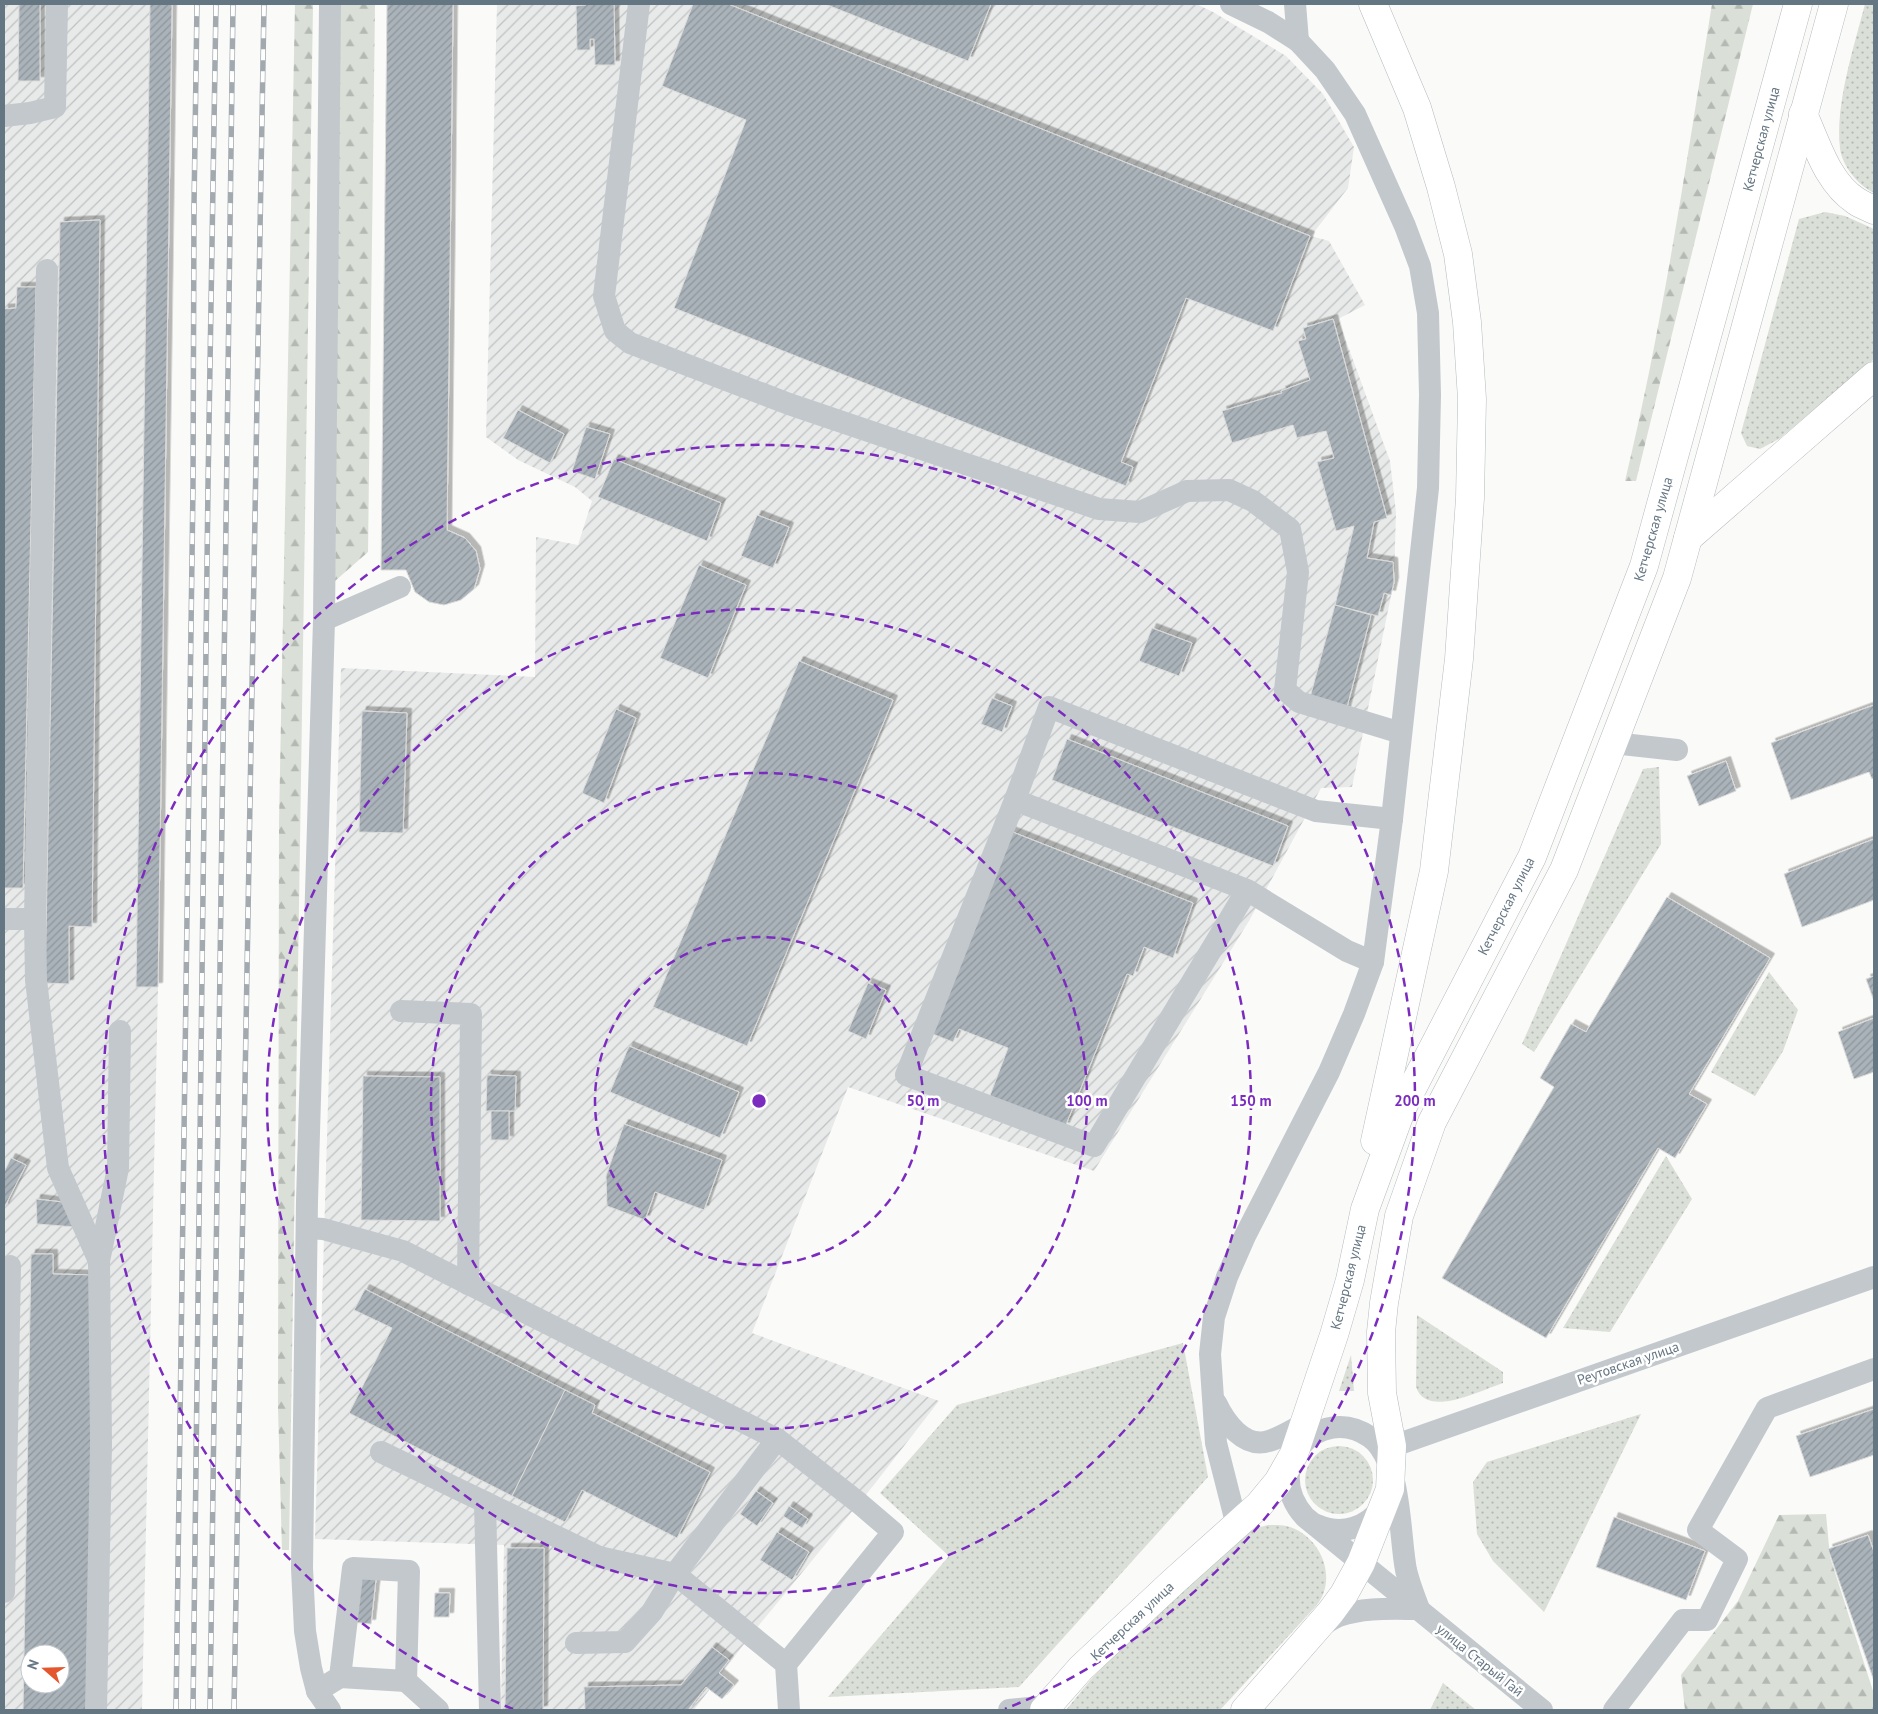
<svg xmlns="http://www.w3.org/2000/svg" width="1878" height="1714" font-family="'PT Sans',sans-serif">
<defs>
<pattern id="industrial-furrows" width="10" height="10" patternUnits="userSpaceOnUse" patternTransform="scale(1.25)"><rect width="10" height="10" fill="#e8e9e9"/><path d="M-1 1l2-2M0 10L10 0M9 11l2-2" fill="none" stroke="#c0c1c2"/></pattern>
<pattern id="grass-dots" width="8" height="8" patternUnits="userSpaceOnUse" patternTransform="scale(1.25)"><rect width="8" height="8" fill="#dadfd7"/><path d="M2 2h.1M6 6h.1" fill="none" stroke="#b4b9b4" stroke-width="1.8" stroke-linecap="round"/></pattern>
<pattern id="forest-firs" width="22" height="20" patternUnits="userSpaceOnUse" patternTransform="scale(1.25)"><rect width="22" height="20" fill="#dadfd7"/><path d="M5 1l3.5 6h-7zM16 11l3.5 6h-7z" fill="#b4b9b4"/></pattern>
<pattern id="building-hatch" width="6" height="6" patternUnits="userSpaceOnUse" patternTransform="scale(1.25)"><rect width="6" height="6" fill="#aab3b9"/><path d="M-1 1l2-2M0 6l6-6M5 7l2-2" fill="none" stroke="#8e969c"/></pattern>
<filter id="shadow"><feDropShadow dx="4.5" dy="-4.5" stdDeviation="0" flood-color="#0004"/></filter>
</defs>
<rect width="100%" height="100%" fill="#fafaf8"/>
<g fill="url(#industrial-furrows)" fill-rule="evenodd">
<path d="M 4,4 L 172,4 L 158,987 L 142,1710 L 4,1710 ZM 30,1654 L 60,1654 L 60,1684 L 30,1684 Z"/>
<path d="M 497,4 L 1196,4 L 1213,12 L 1286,56 L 1323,94 L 1354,147 L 1348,188 L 1311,236 L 1329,241 L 1365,305 L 1338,319 L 1390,461 L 1396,512 L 1394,581 L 1352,787 L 1321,788 L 1249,921 L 1094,1171 L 848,1087 L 752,1333 L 939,1401 L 873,1486 L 751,1635 L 694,1710 L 501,1710 L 504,1545 L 315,1539 L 341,668 L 535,677 L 536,537 L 578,545 L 592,501 L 575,487 L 518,460 L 486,437 Z"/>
</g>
<g fill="url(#grass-dots)">
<path d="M 1865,4 L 1874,4 L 1874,193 C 1858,185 1842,166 1840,148 C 1835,104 1854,47 1865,4 Z"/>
<path d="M 1825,212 L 1845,216 L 1874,229 L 1874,359 L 1779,439 L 1760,449 L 1747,446 L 1741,433 L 1799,219 Z"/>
<path d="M 1659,767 L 1661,844 L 1534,1052 L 1522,1044 L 1643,769 Z"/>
<path d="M 1769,972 L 1798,1010 L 1783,1051 L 1755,1096 L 1711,1072 Z"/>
<path d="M 1666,1156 L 1692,1199 L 1610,1332 L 1563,1328 Z"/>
<path d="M 1417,1315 L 1503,1372 L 1503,1383 C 1481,1390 1427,1419 1416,1387 Z"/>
<path d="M 1183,1343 L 1208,1477 L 1019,1687 L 828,1697 L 949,1556 L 880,1493 L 957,1405 Z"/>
<path d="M 1351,1355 L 1354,1391 L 1339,1391 Z"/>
<path d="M 1641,1414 L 1544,1612 L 1493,1561 L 1477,1534 L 1473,1482 L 1487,1462 Z"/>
<circle cx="1339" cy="1480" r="34"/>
<path d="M 1268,1525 C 1278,1525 1287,1525 1295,1529 C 1324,1543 1336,1580 1317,1605 L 1220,1710 L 1066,1710 L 1093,1677 L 1200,1567 L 1245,1534 L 1253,1529 Z"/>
<path d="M 1443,1683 L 1476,1710 L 1430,1710 Z"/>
</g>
<g fill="url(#forest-firs)">
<path d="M 295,4 L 313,4 L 289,1550 L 282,1550 L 278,1407 L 279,822 Z"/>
<path d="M 340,4 L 375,4 L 368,552 L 335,581 Z"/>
<path d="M 1711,4 L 1753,4 L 1636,481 L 1625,481 C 1663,324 1686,164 1712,4 Z"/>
<path d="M 1826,1514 L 1830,1557 L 1874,1694 L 1874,1710 L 1685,1710 L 1681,1675 L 1738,1601 L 1779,1515 Z"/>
</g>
<g fill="url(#building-hatch)" stroke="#dcdcda" fill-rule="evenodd" filter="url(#shadow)">
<path d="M 19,4 L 40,4 L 40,81 L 18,81 Z"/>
<path d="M 150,4 L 172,4 L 158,987 L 136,987 Z"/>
<path d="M 387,4 L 453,4 L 447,530 L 465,538 L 476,551 L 480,569 L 474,589 L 461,600 L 444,605 L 429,602 L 415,592 L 406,570 L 381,570 Z"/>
<path d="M 586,4 L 614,4 L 615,65 L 595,65 L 594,39 L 590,39 L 590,50 L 577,50 L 576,6 L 586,5 Z"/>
<path d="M 693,4 L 728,4 L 1310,236 L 1273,331 L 1186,298 L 1121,462 L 1133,467 L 1126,486 L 674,308 L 746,120 L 662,86 Z"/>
<path d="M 825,4 L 991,4 L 968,61 Z"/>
<path d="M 100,220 L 92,927 L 69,926 L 69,984 L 45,983 L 60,222 Z"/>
<path d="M 17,287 L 36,287 L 23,888 L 4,888 L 4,309 L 16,308 Z"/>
<path d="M 1333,319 L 1387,518 L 1374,522 L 1367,558 L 1393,562 L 1394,582 L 1391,595 L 1384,593 L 1378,616 L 1335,605 L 1354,526 L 1336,531 L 1317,462 L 1334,458 L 1326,431 L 1297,438 L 1293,425 L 1232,443 L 1222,411 L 1282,393 L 1281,391 L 1310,380 L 1298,341 L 1306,339 L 1303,328 Z"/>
<path d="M 518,410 L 564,434 L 550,463 L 503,438 Z"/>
<path d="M 586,427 L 610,434 L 595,479 L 572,471 Z"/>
<path d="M 614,459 L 721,503 L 707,541 L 598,497 Z"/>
<path d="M 757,515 L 789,527 L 773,568 L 741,556 Z"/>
<path d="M 699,565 L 746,585 L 708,678 L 660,658 Z"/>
<path d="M 1335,605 L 1371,615 L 1346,711 L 1309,701 Z"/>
<path d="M 1152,628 L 1192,643 L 1179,676 L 1139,661 Z"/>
<path d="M 799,661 L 893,700 L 747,1046 L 653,1007 Z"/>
<path d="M 992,698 L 1012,706 L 1002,732 L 981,724 Z"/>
<path d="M 1874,705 L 1874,778 L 1872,779 L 1869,772 L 1791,800 L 1771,743 Z"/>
<path d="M 616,709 L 636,718 L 604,803 L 582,793 Z"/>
<path d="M 362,711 L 407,713 L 403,833 L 359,832 Z"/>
<path d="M 1067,739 L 1288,826 L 1273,866 L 1052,780 Z"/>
<path d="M 1726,761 L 1736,791 L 1699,806 L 1687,776 Z"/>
<path d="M 1010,831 L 1193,903 L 1173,958 L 1144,947 L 1133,976 L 1127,974 L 1065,1127 L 989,1098 L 1008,1048 L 959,1029 L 953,1042 L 930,1033 Z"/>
<path d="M 1874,839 L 1874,900 L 1802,927 L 1784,874 Z"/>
<path d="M 1667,897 L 1770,958 L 1689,1094 L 1707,1104 L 1675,1158 L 1658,1148 L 1546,1338 L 1442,1278 L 1554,1087 L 1540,1078 L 1571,1024 L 1586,1032 Z"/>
<path d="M 1874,976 L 1874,1001 L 1866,979 Z"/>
<path d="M 868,983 L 886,990 L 866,1039 L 848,1031 Z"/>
<path d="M 1874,1018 L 1874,1072 L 1854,1079 L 1838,1032 Z"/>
<path d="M 629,1046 L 739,1092 L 720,1138 L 610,1092 Z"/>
<path d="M 487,1075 L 516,1076 L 515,1111 L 486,1111 Z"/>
<path d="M 363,1076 L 440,1077 L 440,1221 L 361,1220 Z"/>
<rect x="491" y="1111" width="18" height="29"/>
<path d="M 624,1124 L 722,1160 L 704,1210 L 655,1192 L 645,1220 L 607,1206 L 606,1176 Z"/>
<path d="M 11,1158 L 26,1165 L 4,1208 L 4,1172 Z"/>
<path d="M 36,1199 L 62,1202 L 75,1227 L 37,1224 Z"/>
<path d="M 31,1254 L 53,1254 L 53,1274 L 94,1275 L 87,1710 L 23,1710 ZM 30,1654 L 60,1654 L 60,1684 L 30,1684 Z"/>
<path d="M 365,1289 L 565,1390 L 512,1496 L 349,1413 L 392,1328 L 354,1310 Z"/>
<path d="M 565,1390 L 595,1405 L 592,1413 L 710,1472 L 677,1538 L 582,1490 L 565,1522 L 512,1496 Z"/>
<path d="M 1874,1409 L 1874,1455 L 1810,1477 L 1796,1436 Z"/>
<path d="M 756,1491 L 773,1503 L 757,1526 L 740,1514 Z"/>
<path d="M 789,1506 L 808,1519 L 802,1528 L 783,1516 Z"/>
<path d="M 1614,1517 L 1705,1551 L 1686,1600 L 1596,1567 Z"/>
<path d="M 777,1532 L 809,1552 L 792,1580 L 760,1560 Z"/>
<path d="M 1868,1535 L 1874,1552 L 1874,1681 L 1828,1549 Z"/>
<path d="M 507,1548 L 544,1548 L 543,1710 L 505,1710 Z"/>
<path d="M 356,1577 L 376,1579 L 371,1624 L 351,1622 Z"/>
<path d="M 435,1593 L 450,1593 L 449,1617 L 434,1617 Z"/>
<path d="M 712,1647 L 729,1660 L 719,1673 L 734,1685 L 722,1699 L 706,1687 L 688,1710 L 585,1710 L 584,1687 L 681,1685 Z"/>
</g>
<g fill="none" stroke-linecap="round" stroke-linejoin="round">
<g stroke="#b5babe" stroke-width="29">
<g id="major">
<path d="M 1373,4 L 1417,108 L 1441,187 L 1458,254 L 1467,322 L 1472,399 L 1470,498 L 1459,659 L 1434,871 L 1375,1141"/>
<path d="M 1803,114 C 1817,144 1827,182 1856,201 C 1862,205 1868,207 1874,210"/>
<path d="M 1688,538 L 1874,376"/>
<path d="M 1044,1710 L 1081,1668 L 1173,1582 L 1259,1505 L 1278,1482 L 1294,1454 L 1334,1335 L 1350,1280 L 1365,1209 L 1402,1108 L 1532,857 L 1644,566 L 1798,4"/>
<path d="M 1245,1710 L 1330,1613 L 1344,1594 L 1361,1563 L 1390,1489 L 1392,1446 L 1382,1393 L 1381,1332 L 1384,1303 L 1399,1216 L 1432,1122 L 1564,870 L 1677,578 L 1834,4"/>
</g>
</g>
<g stroke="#c3c8cc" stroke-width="22">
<path d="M 639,4 L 604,296 L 615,331 L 630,343 L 789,404 L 1099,509 L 1140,512 L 1187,491 L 1229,490 L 1253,501 L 1290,529 L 1298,572 L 1285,690 L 1299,702 L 1401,733"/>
<path d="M 1231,4 L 1268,22 L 1298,41 L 1325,70 L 1355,114 L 1405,226 L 1420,266 L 1428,313 L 1430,395 L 1428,488 L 1392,819 L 1373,962 L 1354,1014 L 1329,1072 L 1245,1236 L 1227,1277 L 1214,1317 L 1210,1354 L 1216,1443 L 1237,1526"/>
<path d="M 1295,4 L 1298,41"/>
<path d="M 4,116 L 30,113 L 55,107 L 57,4"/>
<path d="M 47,270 L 35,919 L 36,980 L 58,1168 L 99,1261 L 101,1444 L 96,1710"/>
<path d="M 324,620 L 400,587"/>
<path d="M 1613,743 L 1677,750"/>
<path d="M 1015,800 L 1049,707 L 1316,811 L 1392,819"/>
<path d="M 1247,890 L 1094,1146 L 906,1075 L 1015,800 L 1247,890 L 1347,951 L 1373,962"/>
<path d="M 4,919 L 35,919"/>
<path d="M 401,1011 L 471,1014 L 468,1284"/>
<path d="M 307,1228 L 323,1229 L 403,1251 L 777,1439 L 675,1574 L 786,1664 L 789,1710"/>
<path d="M 99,1261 L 118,1168 L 120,1031"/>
<path d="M 1216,1403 C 1225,1422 1244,1449 1269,1441 C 1282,1437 1293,1429 1305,1424"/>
<path d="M 777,1439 L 859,1503 L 893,1532 L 786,1664"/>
<path d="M 1382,1450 L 1874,1277"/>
<path d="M 381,1452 L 599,1557 L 675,1574 L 652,1612 L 625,1642 L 576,1643"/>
<path d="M 485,1502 L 490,1710"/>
<path d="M 1317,1525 C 1342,1536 1367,1528 1383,1506"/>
<path d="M 4,1592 L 10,1266"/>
<path d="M 1419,1609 C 1414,1596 1409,1583 1406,1570 C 1399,1534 1402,1460 1370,1437 C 1320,1402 1259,1466 1305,1517 L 1542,1710"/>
<path d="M 1318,1628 C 1325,1624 1332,1619 1339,1616 C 1364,1607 1393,1609 1419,1609"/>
<path d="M 340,1677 L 406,1681"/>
<path d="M 317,1691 L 340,1677 L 353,1568 L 409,1571 L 406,1681 L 438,1710"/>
<path d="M 330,1710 L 317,1691 L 311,1668 L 305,1631 L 302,1568 L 307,1201 L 324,620 L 330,4"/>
<path d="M 1009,1710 L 1048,1706"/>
<path d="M 1614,1710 L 1683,1620 L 1707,1620 L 1737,1559 L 1698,1530 L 1767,1408 L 1874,1369"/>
</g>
<use href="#major" stroke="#fff" stroke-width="28"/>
<g stroke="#a2aab0" stroke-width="5.5">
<g id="rail">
<path d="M 176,1710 L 193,486 L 194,206 L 197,4"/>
<path d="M 193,1710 L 208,485 L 216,4"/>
<path d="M 210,1710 L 233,4"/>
<path d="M 234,1710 L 264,4"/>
</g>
</g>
<use href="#rail" stroke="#fff" stroke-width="4" stroke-dasharray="11" stroke-linecap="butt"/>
</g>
<g fill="none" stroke="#7b2cbf" stroke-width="2.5" stroke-dasharray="9 6">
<circle cx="759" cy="1101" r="164"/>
<circle cx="759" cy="1101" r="328"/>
<circle cx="759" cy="1101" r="492"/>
<path d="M513 1709A656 656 0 1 1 1005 1709"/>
</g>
<g text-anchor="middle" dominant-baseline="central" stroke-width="5" stroke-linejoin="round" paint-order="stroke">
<g font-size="14" fill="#657683" stroke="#fff">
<text transform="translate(1761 139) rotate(-75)">Кетчерская улица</text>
<text transform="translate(1653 529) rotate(-74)">Кетчерская улица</text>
<text transform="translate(1506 906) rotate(-63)">Кетчерская улица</text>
<text transform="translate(1348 1277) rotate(-76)">Кетчерская улица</text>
<text transform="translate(1628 1363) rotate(-19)">Реутовская улица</text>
<text transform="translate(1132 1621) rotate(-43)">Кетчерская улица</text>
<text transform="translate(1480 1660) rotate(39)">улица Старый Гай</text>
</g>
</g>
<circle cx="759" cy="1101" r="8" fill="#7b2cbf" stroke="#fff" stroke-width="2.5"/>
<g font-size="15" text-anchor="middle" font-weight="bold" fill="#7b2cbf" stroke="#fff" stroke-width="5" stroke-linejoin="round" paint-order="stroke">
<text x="923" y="1106">50 m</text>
<text x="1087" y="1106">100 m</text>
<text x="1251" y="1106">150 m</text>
<text x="1415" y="1106">200 m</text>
</g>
<rect width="1878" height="1714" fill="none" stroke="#657683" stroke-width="10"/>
<g transform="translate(45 1669) rotate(290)"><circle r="24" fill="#ffffff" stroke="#c1c8cd"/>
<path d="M0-4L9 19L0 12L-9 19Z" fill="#e4572e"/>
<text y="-8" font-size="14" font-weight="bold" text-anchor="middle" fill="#657683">N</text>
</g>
</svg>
